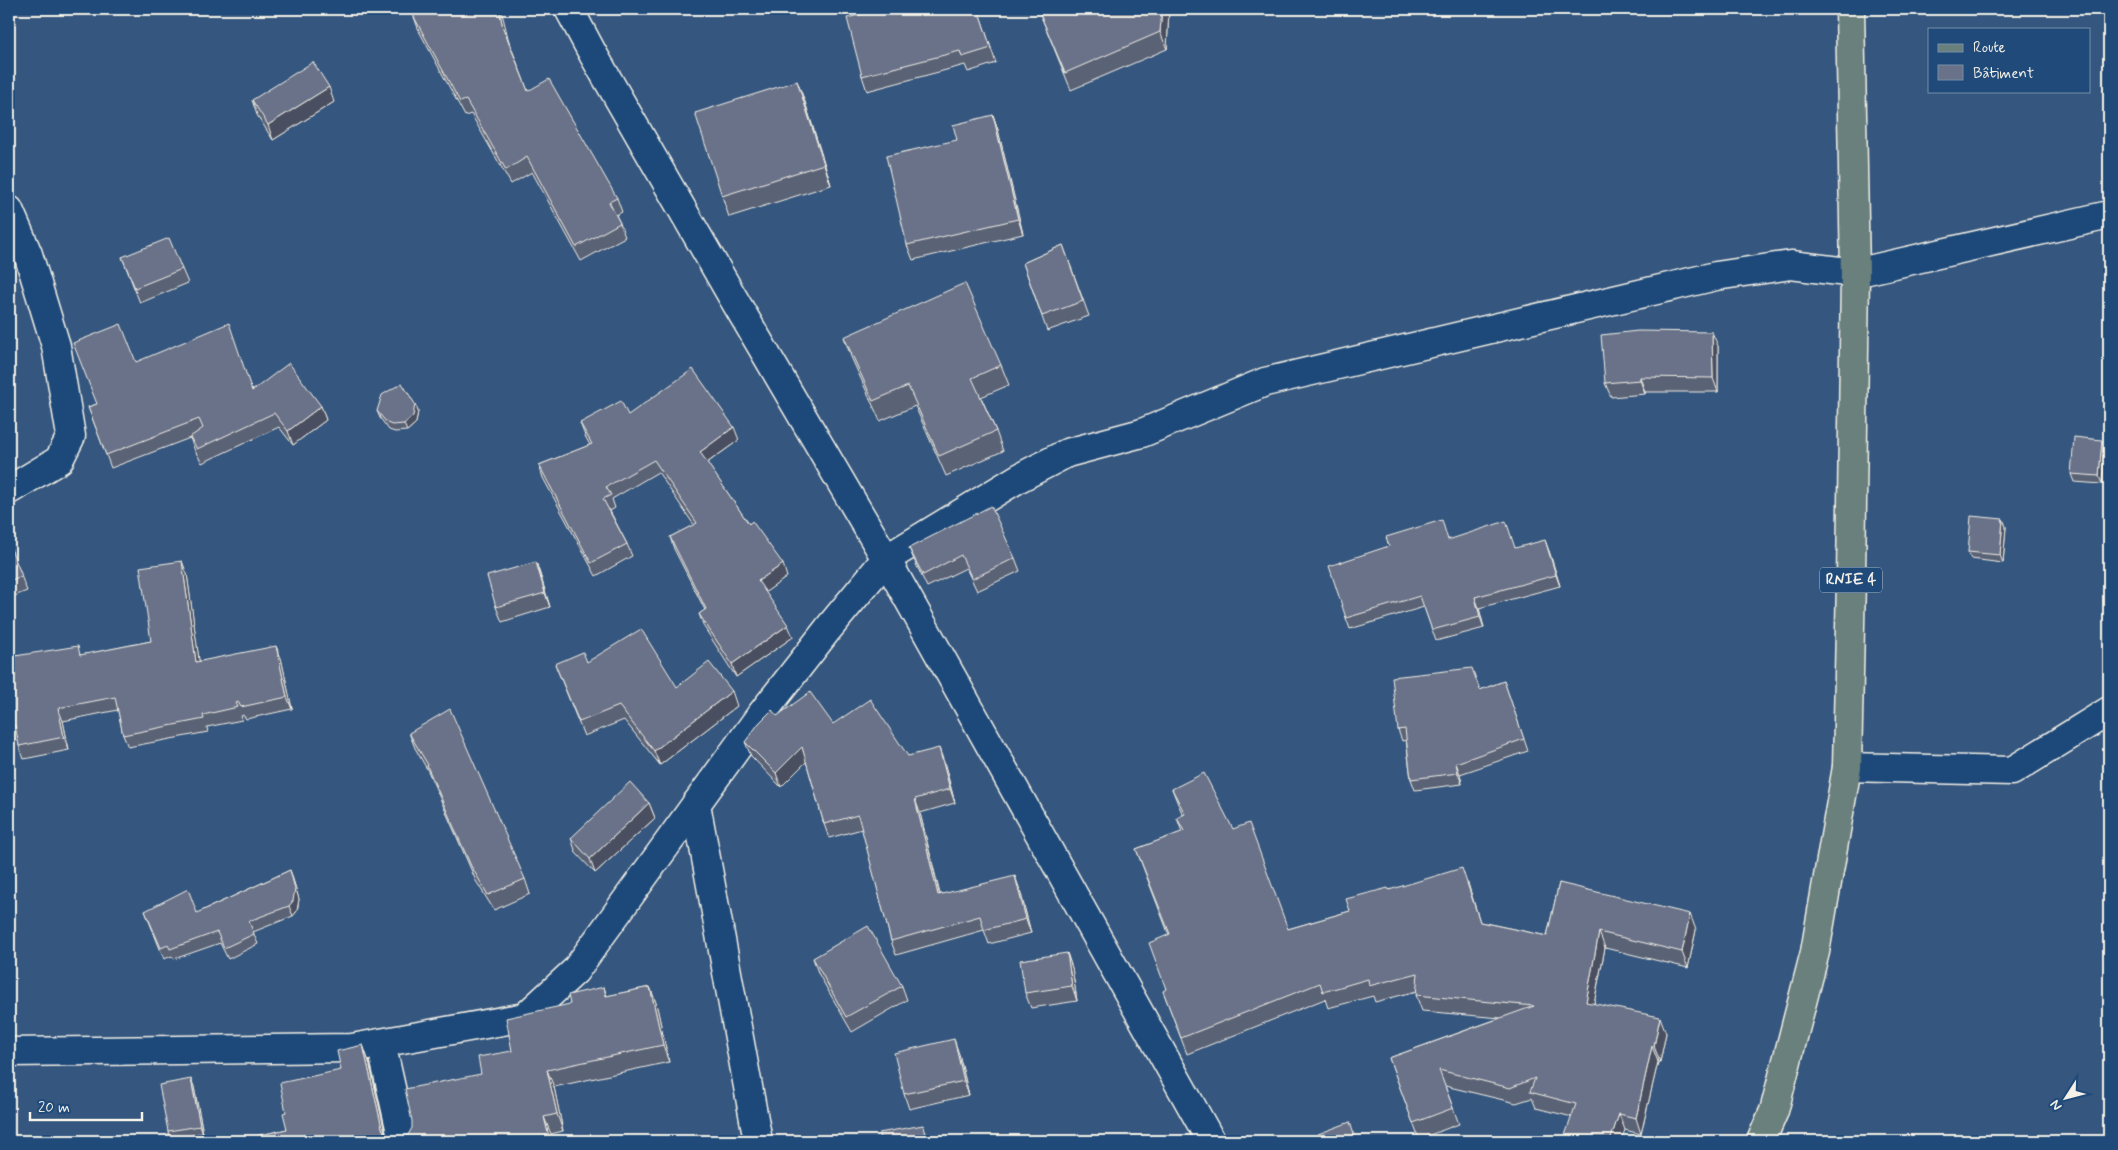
<svg xmlns="http://www.w3.org/2000/svg" width="2118" height="1150" font-family="Mynerve,sans-serif">
<rect width="100%" height="100%" fill="#35567e"/>
<filter id="ink" filterUnits="userSpaceOnUse"><feTurbulence type="fractalNoise" baseFrequency=".02" numOctaves="2"/><feDisplacementMap in="SourceGraphic" scale="10" xChannelSelector="R" yChannelSelector="G"/><feConvolveMatrix kernelMatrix="1 2 1 2 8 2 1 2 1" color-interpolation-filters="sRGB"/></filter>
<g filter="url(#ink)">
<g fill="none" stroke-linecap="round" stroke-linejoin="round">
<g stroke="#f4f1e8" stroke-width="31">
<g id="minor">
<path d="M 569,9 L 593,54 L 732,296 L 886,559 L 1211,1141"/>
<path d="M 9,210 L 28,254 L 56,346 L 71,436 L 59,460 L 9,490"/>
<path d="M 1847,767 L 2012,771 L 2109,711"/>
<path d="M 696,804 L 758,1141"/>
<path d="M 381,1043 L 403,1141"/>
<path d="M 9,1052 L 352,1048 L 525,1017 L 575,971 L 760,716 L 828,629 L 886,559 L 1019,478 L 1067,453 L 1142,433 L 1265,382 L 1716,276 L 1791,265 L 1855,273 L 2109,215"/>
</g>
</g>
<g stroke="#f4f1e8" stroke-width="31">
<path id="primary" d="M 1761,1141 L 1774,1111 L 1815,952 L 1847,767 L 1851,580 L 1855,273 L 1850,9"/>
</g>
<use href="#minor" stroke="#1f4a7a" stroke-width="28"/>
<use href="#primary" stroke="#6a807d" stroke-width="28"/>
</g>
<g fill="#5a6276" stroke="#f4f1e8">
<path d="M 882,9 L 910,9 L 911,10 L 978,9 L 996,63 L 968,72 L 965,65 L 867,91 L 862,76 Z"/>
<path d="M 1038,9 L 1169,9 L 1167,49 L 1071,90 Z"/>
<path d="M 414,17 L 508,39 L 528,91 L 617,198 L 622,212 L 616,215 L 620,223 L 625,237 L 581,261 L 532,172 L 511,184 L 471,114 L 465,116 L 419,31 Z"/>
<path d="M 797,81 L 805,102 L 831,185 L 729,217 L 722,196 Z"/>
<path d="M 252,100 L 334,102 L 273,140 L 257,115 Z"/>
<path d="M 993,115 L 998,130 L 1023,234 L 913,260 L 907,245 L 957,140 Z"/>
<path d="M 1063,245 L 1089,316 L 1047,331 L 1023,263 Z"/>
<path d="M 122,257 L 182,269 L 188,283 L 140,303 Z"/>
<path d="M 844,337 L 1001,365 L 1009,385 L 981,397 L 996,431 L 1003,451 L 946,476 L 915,406 L 880,421 L 851,357 Z"/>
<path d="M 1718,346 L 1718,392 L 1645,392 L 1645,394 L 1611,397 L 1605,383 Z"/>
<path d="M 136,362 L 321,406 L 326,420 L 293,445 L 279,427 L 202,463 L 195,451 L 190,438 L 111,468 L 88,407 L 97,404 Z"/>
<path d="M 377,411 L 418,411 L 416,423 L 407,431 L 395,432 L 389,430 L 380,418 Z"/>
<path d="M 628,415 L 739,440 L 707,463 L 749,524 L 787,577 L 765,592 L 793,637 L 736,677 L 704,627 L 699,614 L 705,610 L 674,549 L 670,537 L 694,525 L 658,472 L 612,499 L 615,508 L 610,511 L 627,544 L 632,556 L 596,576 L 543,478 L 539,465 L 590,445 L 585,436 L 580,423 Z"/>
<path d="M 2102,440 L 2105,448 L 2102,484 L 2074,482 L 2071,474 Z"/>
<path d="M 2003,519 L 2006,527 L 2003,563 L 1971,559 L 1968,552 Z"/>
<path d="M 1448,539 L 1515,548 L 1549,551 L 1560,586 L 1479,608 L 1484,628 L 1436,641 L 1424,607 L 1350,629 L 1346,618 Z"/>
<path d="M 9,544 L 27,591 L 9,598 Z"/>
<path d="M 909,548 L 1015,558 L 1020,571 L 977,591 L 966,568 L 927,587 L 914,560 Z"/>
<path d="M 536,562 L 550,607 L 502,622 L 496,607 Z"/>
<path d="M 187,574 L 199,661 L 281,658 L 292,709 L 246,719 L 243,715 L 241,716 L 242,720 L 207,727 L 208,732 L 128,747 L 123,735 L 118,710 L 63,721 L 69,750 L 24,759 L 19,746 L 18,739 L 9,742 L 9,635 L 15,656 L 82,655 L 151,641 Z"/>
<path d="M 587,662 L 677,687 L 737,706 L 660,765 L 624,720 L 584,736 L 555,664 Z"/>
<path d="M 1504,681 L 1528,751 L 1460,774 L 1462,784 L 1415,790 L 1411,779 L 1406,740 L 1402,741 L 1398,730 L 1480,690 Z"/>
<path d="M 777,716 L 833,724 L 908,756 L 944,762 L 955,803 L 920,813 L 940,894 L 1020,890 L 1031,933 L 989,944 L 984,930 L 896,955 L 891,941 L 862,829 L 829,838 L 824,824 L 806,761 L 781,787 L 751,756 L 745,742 Z"/>
<path d="M 409,733 L 525,879 L 530,894 L 494,910 L 476,881 L 432,780 L 428,771 L 415,748 Z"/>
<path d="M 1172,789 L 1233,829 L 1288,929 L 1350,911 L 1389,890 L 1468,883 L 1480,922 L 1547,936 L 1559,883 L 1696,930 L 1688,968 L 1605,948 L 1594,1004 L 1666,1033 L 1660,1062 L 1658,1062 L 1641,1134 L 1536,1108 L 1532,1098 L 1516,1103 L 1445,1086 L 1459,1124 L 1419,1139 L 1389,1058 L 1500,1018 L 1422,1011 L 1416,995 L 1417,991 L 1375,1002 L 1373,996 L 1328,1008 L 1325,999 L 1187,1054 L 1163,991 L 1166,990 L 1169,935 L 1136,849 L 1182,832 L 1177,818 L 1183,815 L 1178,804 Z"/>
<path d="M 649,803 L 655,818 L 595,873 L 576,853 L 571,838 Z"/>
<path d="M 290,870 L 299,899 L 297,911 L 293,916 L 253,932 L 258,944 L 228,959 L 220,943 L 174,959 L 172,956 L 164,959 L 145,911 L 197,913 Z"/>
<path d="M 1067,953 L 1072,968 L 1077,1001 L 1031,1008 L 1025,993 Z"/>
<path d="M 813,958 L 902,986 L 907,1000 L 852,1032 L 818,973 Z"/>
<path d="M 604,987 L 607,996 L 650,987 L 656,1003 L 669,1062 L 554,1087 L 563,1131 L 551,1134 L 552,1141 L 234,1141 L 287,1129 L 286,1112 L 341,1070 L 363,1045 L 369,1062 L 386,1135 L 392,1139 L 401,1139 L 408,1135 L 481,1074 L 512,1051 L 570,1004 Z"/>
<path d="M 959,1054 L 969,1095 L 909,1109 L 904,1094 Z"/>
<path d="M 191,1079 L 194,1087 L 203,1133 L 170,1139 L 168,1131 Z"/>
</g>
<g fill="#4a5060" stroke="#f4f1e8">
<path d="M 499,9 L 501,9 L 509,42 L 503,28 Z"/>
<path d="M 1162,9 L 1169,9 L 1167,49 L 1160,32 Z"/>
<path d="M 797,81 L 805,102 L 831,185 L 824,164 Z"/>
<path d="M 329,87 L 334,102 L 273,140 L 268,125 Z"/>
<path d="M 993,115 L 998,130 L 1023,234 L 1018,219 Z"/>
<path d="M 1712,332 L 1718,346 L 1718,392 L 1713,378 Z"/>
<path d="M 1640,377 L 1645,392 L 1645,394 L 1640,380 Z"/>
<path d="M 415,404 L 418,411 L 416,423 L 407,431 L 404,424 Z"/>
<path d="M 321,406 L 326,420 L 293,445 L 288,431 Z"/>
<path d="M 734,427 L 739,440 L 704,465 L 700,452 Z"/>
<path d="M 2102,440 L 2105,448 L 2102,484 L 2099,476 Z"/>
<path d="M 2003,519 L 2006,527 L 2003,563 L 2000,555 Z"/>
<path d="M 1545,540 L 1549,551 L 1560,586 L 1556,575 Z"/>
<path d="M 182,561 L 187,574 L 201,674 L 196,662 Z"/>
<path d="M 536,562 L 541,577 L 550,607 L 545,593 Z"/>
<path d="M 783,564 L 787,577 L 763,594 L 758,581 Z"/>
<path d="M 1475,597 L 1479,608 L 1484,628 L 1480,617 Z"/>
<path d="M 788,625 L 793,637 L 736,677 L 732,664 Z"/>
<path d="M 276,646 L 281,658 L 292,709 L 287,697 Z"/>
<path d="M 732,691 L 737,706 L 660,765 L 654,751 Z"/>
<path d="M 58,708 L 63,721 L 69,750 L 64,737 Z"/>
<path d="M 802,747 L 807,761 L 781,787 L 776,773 Z"/>
<path d="M 939,748 L 944,762 L 955,803 L 950,789 Z"/>
<path d="M 1456,763 L 1460,774 L 1462,784 L 1458,773 Z"/>
<path d="M 915,799 L 920,813 L 943,909 L 938,895 Z"/>
<path d="M 649,803 L 655,818 L 595,873 L 590,859 Z"/>
<path d="M 290,870 L 299,899 L 297,911 L 293,916 L 289,906 Z"/>
<path d="M 1015,876 L 1020,890 L 1031,933 L 1026,919 Z"/>
<path d="M 1690,914 L 1696,930 L 1688,968 L 1682,952 Z"/>
<path d="M 1599,932 L 1605,948 L 1591,1018 L 1586,1002 Z"/>
<path d="M 1067,953 L 1072,968 L 1077,1001 L 1072,986 Z"/>
<path d="M 650,987 L 656,1003 L 669,1062 L 663,1045 Z"/>
<path d="M 1660,1017 L 1666,1033 L 1660,1062 L 1654,1046 Z"/>
<path d="M 954,1039 L 959,1054 L 969,1095 L 964,1081 Z"/>
<path d="M 363,1045 L 369,1062 L 387,1141 L 382,1128 Z"/>
<path d="M 1652,1046 L 1658,1062 L 1641,1134 L 1636,1118 Z"/>
<path d="M 547,1070 L 554,1087 L 563,1131 L 557,1114 Z"/>
<path d="M 191,1079 L 194,1087 L 203,1133 L 200,1126 Z"/>
<path d="M 1619,1114 L 1625,1130 L 1621,1141 L 1610,1141 Z"/>
<path d="M 544,1117 L 551,1134 L 552,1141 L 550,1141 Z"/>
<path d="M 923,1125 L 929,1141 L 926,1141 Z"/>
</g>
<g fill="#697289" stroke="#f4f1e8">
<path d="M 412,9 L 499,9 L 503,28 L 528,91 L 549,79 L 617,198 L 609,202 L 620,223 L 576,247 L 527,157 L 506,170 L 466,100 L 460,102 L 414,17 Z"/>
<path d="M 882,9 L 910,9 L 910,10 L 914,9 L 978,9 L 991,48 L 962,57 L 960,51 L 862,76 L 847,18 Z"/>
<path d="M 1038,9 L 1162,9 L 1160,32 L 1065,73 Z"/>
<path d="M 313,62 L 329,87 L 268,125 L 252,100 Z"/>
<path d="M 797,81 L 824,164 L 722,196 L 695,113 Z"/>
<path d="M 993,115 L 1018,219 L 907,245 L 886,156 L 957,140 L 953,125 Z"/>
<path d="M 169,238 L 182,269 L 135,288 L 122,257 Z"/>
<path d="M 1063,245 L 1083,301 L 1042,316 L 1023,263 Z"/>
<path d="M 965,283 L 1001,365 L 972,378 L 996,431 L 939,456 L 908,386 L 873,401 L 844,337 Z"/>
<path d="M 229,323 L 252,391 L 289,363 L 321,406 L 288,431 L 274,413 L 197,449 L 190,437 L 203,428 L 199,419 L 106,455 L 88,407 L 97,404 L 73,343 L 121,324 L 136,362 Z"/>
<path d="M 1638,331 L 1712,332 L 1713,378 L 1640,377 L 1640,380 L 1605,383 L 1601,335 Z"/>
<path d="M 693,369 L 734,427 L 700,452 L 749,524 L 752,521 L 783,564 L 758,581 L 788,625 L 732,664 L 699,614 L 706,609 L 670,537 L 697,523 L 654,460 L 606,487 L 611,495 L 603,499 L 627,544 L 591,563 L 539,465 L 592,444 L 580,423 L 621,401 L 628,415 Z"/>
<path d="M 402,383 L 415,404 L 413,416 L 404,424 L 392,425 L 387,423 L 377,411 L 382,395 Z"/>
<path d="M 2074,437 L 2102,440 L 2099,476 L 2071,474 Z"/>
<path d="M 991,506 L 1015,558 L 972,579 L 961,555 L 923,575 L 909,548 Z"/>
<path d="M 1971,516 L 2003,519 L 2000,555 L 1968,552 Z"/>
<path d="M 1442,520 L 1448,540 L 1506,521 L 1515,548 L 1545,540 L 1556,575 L 1475,597 L 1480,617 L 1432,630 L 1420,596 L 1346,618 L 1329,566 L 1389,546 L 1386,537 Z"/>
<path d="M 9,544 L 22,576 L 9,581 Z"/>
<path d="M 182,561 L 196,662 L 276,646 L 287,697 L 241,707 L 238,702 L 236,703 L 238,707 L 203,715 L 204,719 L 123,735 L 115,697 L 58,708 L 64,737 L 19,746 L 15,725 L 9,728 L 9,637 L 15,656 L 78,646 L 80,655 L 151,641 L 140,567 Z"/>
<path d="M 536,562 L 545,593 L 496,607 L 487,576 Z"/>
<path d="M 641,629 L 677,687 L 709,662 L 732,691 L 654,751 L 619,706 L 579,722 L 555,664 L 583,652 L 587,662 Z"/>
<path d="M 1472,668 L 1480,690 L 1504,681 L 1524,739 L 1456,763 L 1458,773 L 1411,779 L 1405,729 L 1398,730 L 1392,677 Z"/>
<path d="M 810,692 L 833,724 L 870,699 L 908,756 L 939,748 L 950,789 L 915,799 L 938,895 L 1015,876 L 1026,919 L 984,930 L 980,916 L 891,941 L 858,815 L 824,824 L 802,747 L 776,773 L 745,742 L 759,723 L 772,710 L 777,716 Z"/>
<path d="M 450,709 L 525,879 L 488,895 L 471,866 L 427,766 L 428,765 L 409,733 Z"/>
<path d="M 1204,773 L 1233,829 L 1249,823 L 1288,929 L 1350,911 L 1346,899 L 1388,888 L 1389,890 L 1462,868 L 1480,922 L 1547,936 L 1559,883 L 1690,914 L 1682,952 L 1599,932 L 1586,1002 L 1660,1017 L 1654,1046 L 1652,1046 L 1636,1118 L 1619,1114 L 1610,1141 L 1563,1141 L 1576,1104 L 1530,1092 L 1535,1078 L 1510,1088 L 1439,1070 L 1453,1108 L 1413,1123 L 1389,1058 L 1534,1006 L 1416,995 L 1418,973 L 1369,986 L 1368,979 L 1323,992 L 1320,983 L 1181,1038 L 1163,991 L 1166,989 L 1149,943 L 1170,934 L 1136,849 L 1184,831 L 1177,818 L 1185,814 L 1172,789 Z"/>
<path d="M 630,782 L 649,803 L 590,859 L 571,838 Z"/>
<path d="M 290,870 L 295,889 L 293,901 L 289,906 L 249,921 L 254,934 L 224,948 L 217,932 L 170,949 L 168,945 L 161,948 L 145,911 L 188,889 L 197,913 Z"/>
<path d="M 868,926 L 902,986 L 846,1017 L 813,958 Z"/>
<path d="M 1067,953 L 1072,986 L 1025,993 L 1020,960 Z"/>
<path d="M 604,987 L 606,996 L 650,987 L 663,1045 L 547,1070 L 557,1114 L 544,1117 L 550,1141 L 234,1141 L 287,1129 L 283,1113 L 286,1112 L 280,1083 L 341,1070 L 337,1051 L 363,1045 L 382,1128 L 385,1134 L 392,1139 L 401,1139 L 408,1135 L 412,1128 L 412,1121 L 405,1089 L 481,1074 L 478,1057 L 512,1051 L 506,1018 L 570,1004 L 568,995 Z"/>
<path d="M 954,1039 L 964,1081 L 904,1094 L 894,1053 Z"/>
<path d="M 191,1079 L 200,1126 L 168,1131 L 159,1085 Z"/>
<path d="M 1350,1122 L 1356,1141 L 1320,1141 L 1318,1134 Z"/>
<path d="M 923,1125 L 926,1141 L 880,1141 L 879,1133 Z"/>
</g>
</g>
<g text-anchor="middle" dominant-baseline="central" stroke-width="4" stroke-linejoin="round" paint-order="stroke">
<rect fill="#1f4a7a" stroke="#b4bfc7" stroke-width="1" x="1820" y="567.5" width="62" height="25" rx="4"/>
<g font-size="15" font-weight="bold" fill="#f4f1e8">
<text x="1851" y="580">RNIE 4</text>
</g>
</g>
<rect width="2118" height="1150" fill="none" stroke="#1f4a7a" stroke-width="30"/>
<rect x="15" y="15" width="2088" height="1120" fill="none" stroke="#f4f1e8" stroke-width="2" filter="url(#ink)"/>
<rect x="1928" y="28" width="162" height="65" fill="#1f4a7a" stroke="#748da6"/>
<rect x="1938" y="44" width="25" height="8" fill="#6a807d" stroke="#748da6"/>
<text x="1973" y="52" font-size="15" fill="#f4f1e8">Route</text>
<rect x="1938" y="65" width="25" height="15" fill="#697289" stroke="#748da6"/>
<text x="1973" y="78" font-size="15" fill="#f4f1e8">Bâtiment</text>
<g transform="translate(2066 1098) rotate(234)" stroke="#1f4a7a" stroke-width="4" paint-order="stroke">
<path d="M0-4L9 19L0 12L-9 19Z" fill="#f4f1e8"/>
<text y="-8" font-size="14" font-weight="bold" text-anchor="middle" fill="#f4f1e8">N</text>
</g>
<path d="M30 1112v8h112v-8" fill="none" stroke="#f4f1e8" stroke-width="2.5"/>
<text x="38" y="1112" font-size="15" fill="#f4f1e8" stroke="#1f4a7a" stroke-width="4" paint-order="stroke">20 m</text>
</svg>
